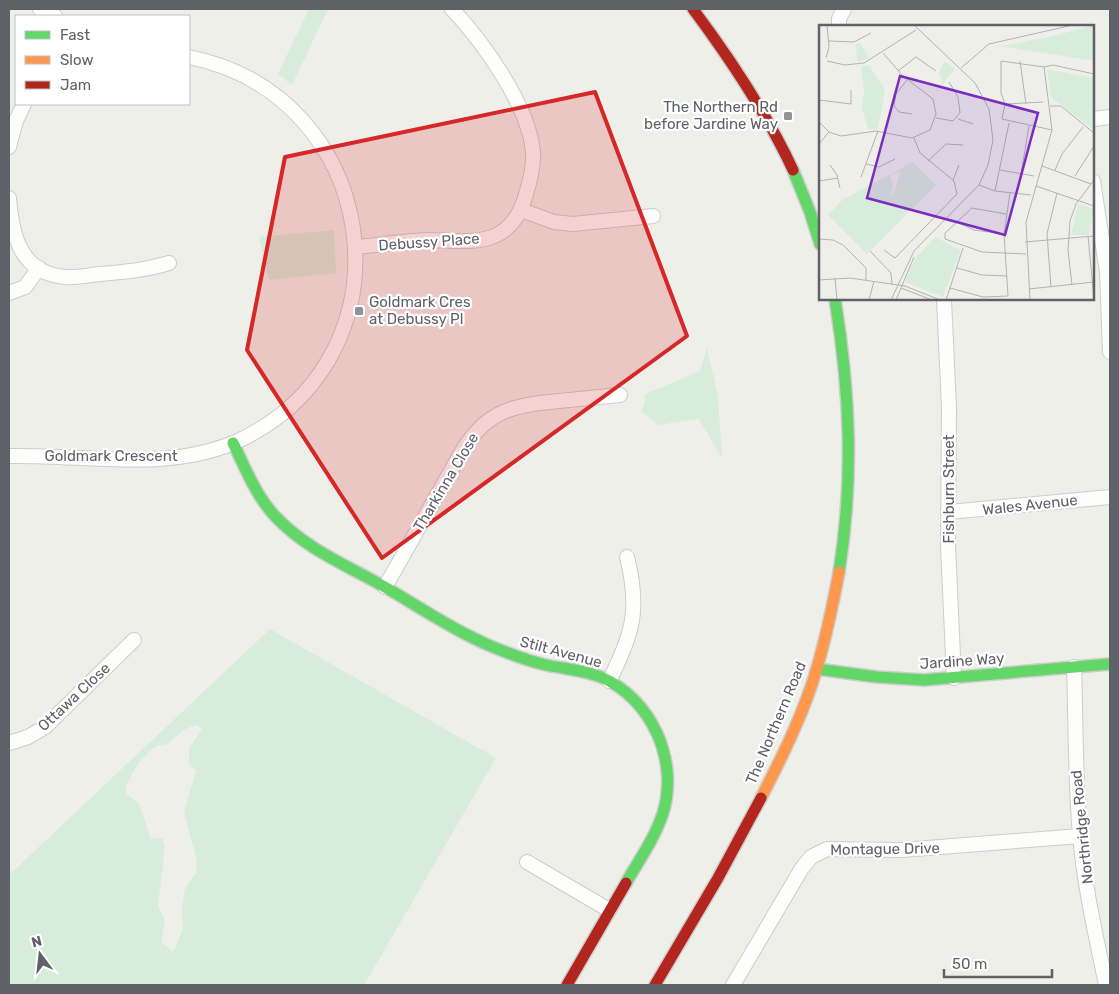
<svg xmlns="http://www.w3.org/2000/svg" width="1119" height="994" font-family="Rubik,sans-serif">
<rect width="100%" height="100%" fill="#efefea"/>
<g fill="#d7ecda" fill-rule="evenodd">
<path d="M 309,9 L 328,9 L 292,85 L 278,74 Z"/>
<path d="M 334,230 L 336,273 L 269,280 L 259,237 Z"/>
<path d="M 707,348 L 718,396 L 722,458 L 699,419 L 658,425 L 641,411 L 645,402 L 645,394 L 700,371 Z"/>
<path d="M 270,629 L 496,758 L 364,985 L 9,985 L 9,875 ZM 196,725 L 202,729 L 189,749 L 189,763 L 196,771 L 184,812 L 197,861 L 196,873 L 185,888 L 182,909 L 183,929 L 173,952 L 161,942 L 165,921 L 158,906 L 165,845 L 162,838 L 151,839 L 139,803 L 127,795 L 126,785 C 135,769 147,744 168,744 L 185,729 Z"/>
</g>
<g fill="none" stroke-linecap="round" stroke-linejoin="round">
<g stroke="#cccdcc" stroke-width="16">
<g id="street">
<path d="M 40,9 L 55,16"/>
<path d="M 839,26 L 839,19 L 844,9"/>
<path d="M 1093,119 L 1110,117"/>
<path d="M 9,147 L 16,121 L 24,104"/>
<path d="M 1093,181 L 1107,272 L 1110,352"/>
<path d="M 9,198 C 12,235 20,273 65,277 C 77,278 89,275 100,274 C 124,272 146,270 169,263"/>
<path d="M 521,210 L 554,222 L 573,224 L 653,216"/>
<path d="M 356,247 C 379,245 404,241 428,240 C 449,240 471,244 492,237 C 511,230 521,213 526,194 C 530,181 534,167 533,153 C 530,107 483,42 452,9"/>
<path d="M 9,293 L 25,287 L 39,268"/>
<path d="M 944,299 L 949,408 L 948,546 L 954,678"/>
<path d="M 9,456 C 86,454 172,474 244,438 C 418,350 379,95 189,57"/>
<path d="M 949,512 L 1110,497"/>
<path d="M 385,587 L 464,448 C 489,409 516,405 559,401 C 579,399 600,397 620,395"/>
<path d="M 1074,667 C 1076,723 1075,779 1080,835 C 1084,885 1096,936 1106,985"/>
<path d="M 609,681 C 633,634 640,609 627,557"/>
<path d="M 9,743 L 28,737 L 45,727 L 134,640"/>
<path d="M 527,862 L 609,910"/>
<path d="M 733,985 L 802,868 L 811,857 L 827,849 L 902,850 L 1080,836"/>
</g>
</g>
<g stroke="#cdcdcd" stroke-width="14">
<g id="fast">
<path d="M 793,170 L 810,212 L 820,244"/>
<path d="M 835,299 C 850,392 854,479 839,572"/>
<path d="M 233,443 C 245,467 255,494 274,515 C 306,550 351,567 390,590 C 424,610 457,632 493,647 C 510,654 528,661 546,665 C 565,669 584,670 601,677 C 652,699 679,761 663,813 C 655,838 639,860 626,883"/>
<path d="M 817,669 L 877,677 L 924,680 L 1110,664"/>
</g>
</g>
<g stroke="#cdcdcd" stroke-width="14">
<path id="slow" d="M 761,798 C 782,757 804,713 817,668 C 826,637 833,604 839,572"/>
</g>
<g stroke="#cdcdcd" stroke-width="14">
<g id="jam">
<path d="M 693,9 C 731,60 766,112 793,170"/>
<path d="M 567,985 L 626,883"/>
<path d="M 655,985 L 718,878 L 761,798"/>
</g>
</g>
<use href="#street" stroke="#fdfdfc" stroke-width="14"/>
<use href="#fast" stroke="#63d668" stroke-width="11"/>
<use href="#slow" stroke="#ff974d" stroke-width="11"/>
<use href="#jam" stroke="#b3261e" stroke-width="11"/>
</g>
<path fill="#d62828" fill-opacity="0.2" stroke="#d62828" stroke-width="4" stroke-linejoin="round" d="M 595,92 L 687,336 L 382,558 L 247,350 L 285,157 Z"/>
<g fill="#919396" stroke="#fff" stroke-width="2">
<rect x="783" y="111" width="10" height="10" rx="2.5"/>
<rect x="354" y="306" width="10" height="10" rx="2.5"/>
</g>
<g text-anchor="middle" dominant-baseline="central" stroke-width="4.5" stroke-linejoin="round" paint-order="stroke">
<g font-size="15" fill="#5f6168" stroke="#fff" text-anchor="end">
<text x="778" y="107">The Northern Rd<tspan x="778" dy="17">before Jardine Way</tspan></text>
<text x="369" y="302" text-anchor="start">Goldmark Cres<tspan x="369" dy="17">at Debussy Pl</tspan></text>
</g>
<g font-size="15" fill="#5f6168" stroke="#fff">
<text transform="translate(429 242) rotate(-4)">Debussy Place</text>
<text x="111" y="456">Goldmark Crescent</text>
<text transform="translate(446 482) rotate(-59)">Tharkinna Close</text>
<text transform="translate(949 489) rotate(-90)">Fishburn Street</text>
<text transform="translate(1030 505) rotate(-6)">Wales Avenue</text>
<text transform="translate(561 652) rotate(15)">Stilt Avenue</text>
<text transform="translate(962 661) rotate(-4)">Jardine Way</text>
<text transform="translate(74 697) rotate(-43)">Ottawa Close</text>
<text transform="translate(776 723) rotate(-67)">The Northern Road</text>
<text transform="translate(1082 827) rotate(-96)">Northridge Road</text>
<text transform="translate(885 849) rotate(-1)">Montague Drive</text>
</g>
</g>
<g transform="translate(819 25)">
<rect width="275" height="275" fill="#efefea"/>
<path d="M 275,0 L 275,36 L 181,21 L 231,12 ZM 41,18 L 50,33 L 38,37 L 37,19 ZM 126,36 L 136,44 L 114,71 L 124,56 L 119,49 ZM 50,40 L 66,65 L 59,104 L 49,104 L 43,84 L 45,65 L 42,42 ZM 228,44 L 275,53 L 275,105 L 232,72 ZM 94,137 L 117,160 L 48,229 L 9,190 L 23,175 ZM 81,146 L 77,163 L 71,173 L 74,160 L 71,151 ZM 259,179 L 275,184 L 270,210 L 252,210 ZM 116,212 L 142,225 L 124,272 L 86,257 L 96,234 Z" fill="#d7ecda" fill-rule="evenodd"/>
<path fill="none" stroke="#b1b2b2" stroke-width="1" d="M 10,16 L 35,17 L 52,8M 7,33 L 10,22 L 8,0M 8,36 L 26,40 L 45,38 L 97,5M 201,36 L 207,79M 225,42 L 182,36 L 182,68 L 186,79 L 183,94 L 233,105M 225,42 L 234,40 L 275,49M 142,43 L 170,19 L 254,0M 79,46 L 97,32 L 117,46M 88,55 L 77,69 L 75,81 L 80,87 L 93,89M 0,75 L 32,79 L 32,65M 186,79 L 224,77M 231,81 L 242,81 L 275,108M 117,93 L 134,96 L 141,88 L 139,72 L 130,57M 139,94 L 154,99M 0,97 L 10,107 L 22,111 L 57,106 L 93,113 L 111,105 L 117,89 L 114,74 L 84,51 L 64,28M 0,119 L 10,107M 109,136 L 127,119 L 144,120M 47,139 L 60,142 L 76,134M 11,140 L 18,150 L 21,163M 223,141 L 272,159M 181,145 L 215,151M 236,145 L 243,129 L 264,102M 202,149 L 210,101M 256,151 L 275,121M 42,152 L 59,106M 134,155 L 140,140M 0,156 L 19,153M 160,160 L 176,166 L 212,170M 217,161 L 275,181M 176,166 L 190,98M 187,189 L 153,183 L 126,208 L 126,214 L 163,227 L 207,229M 138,197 L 155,205 L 185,209M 269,211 L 275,274M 0,214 L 14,215 L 24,220 L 47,243 L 47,255M 206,217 L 275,211M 65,225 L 76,233 L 138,169 L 135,156 L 101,128 L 95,113M 51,226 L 72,248 L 73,259M 138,243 L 163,250 L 188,251M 16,253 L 18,275M 0,255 L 31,253 L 86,261 L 121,275M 253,260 L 249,225 L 251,196 L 257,179 L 275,155M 232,262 L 228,209 L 238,168M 82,263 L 113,275M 131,263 L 164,272 L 189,271 L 185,209 L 191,168M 210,264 L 275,257M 50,275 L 55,256M 72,275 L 95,226 L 160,160 L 169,140 L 174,115 L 170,84 L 156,58 L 95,0M 77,275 L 95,232M 127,275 L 144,223M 211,275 L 207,197 L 233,105 L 225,42"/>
<path fill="#7b2cbf" fill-opacity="0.15" stroke="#7b2cbf" stroke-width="2.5" d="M 81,51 L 219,88 L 186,210 L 48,173 Z"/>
<rect width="275" height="275" fill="none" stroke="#5f6168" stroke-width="2.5"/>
</g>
<rect width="1119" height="994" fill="none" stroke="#5f6168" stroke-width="20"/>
<rect x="15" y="15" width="175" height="90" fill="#ffffff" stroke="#bfc0c3"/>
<rect x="25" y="31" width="25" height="8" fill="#63d668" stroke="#bfc0c3"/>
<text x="60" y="40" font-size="15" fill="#5f6168">Fast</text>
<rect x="25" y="56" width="25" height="8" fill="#ff974d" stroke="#bfc0c3"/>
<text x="60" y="65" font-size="15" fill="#5f6168">Slow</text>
<rect x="25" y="81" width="25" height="8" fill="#b3261e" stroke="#bfc0c3"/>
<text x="60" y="90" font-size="15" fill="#5f6168">Jam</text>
<g transform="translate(40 954) rotate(345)" stroke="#ffffff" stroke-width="4" paint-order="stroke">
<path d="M0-4L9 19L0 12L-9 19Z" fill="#5f6168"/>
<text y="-8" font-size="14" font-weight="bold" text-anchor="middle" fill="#5f6168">N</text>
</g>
<path d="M944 969v8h108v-8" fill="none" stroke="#5f6168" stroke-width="2.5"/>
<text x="952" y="969" font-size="15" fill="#5f6168" stroke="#ffffff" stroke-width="4" paint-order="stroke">50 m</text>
</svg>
